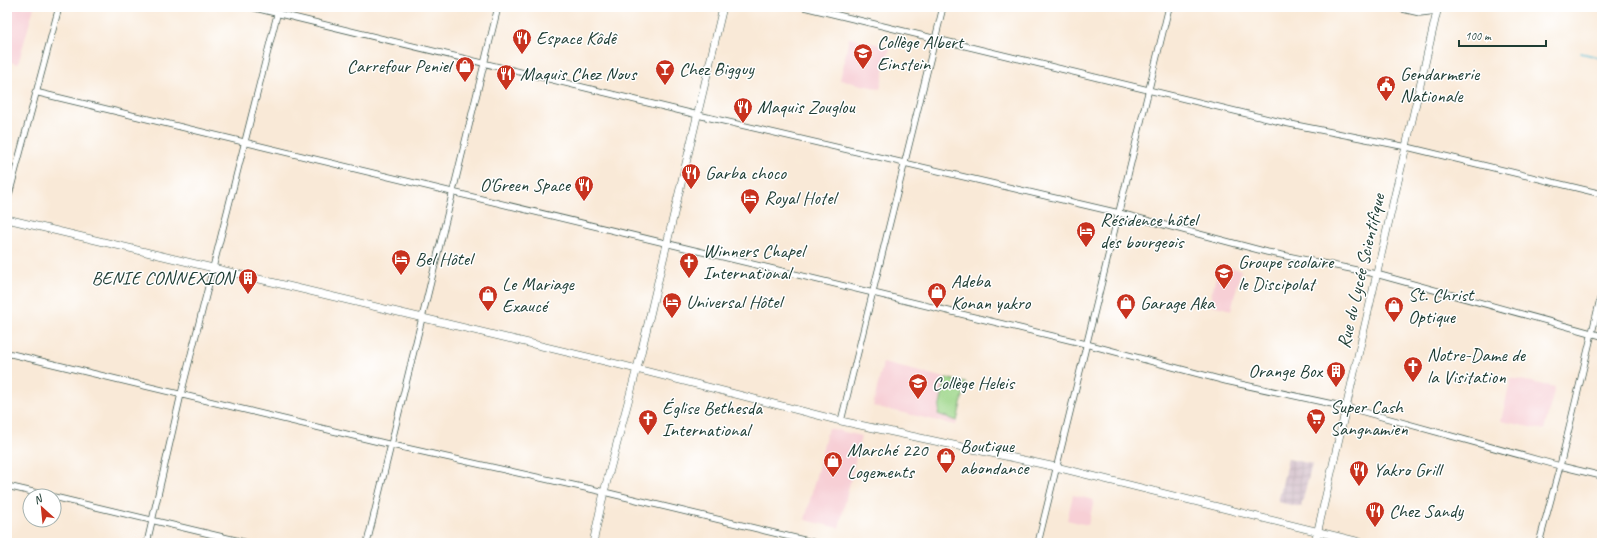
<svg xmlns="http://www.w3.org/2000/svg" width="1609" height="550" font-family="Caveat,sans-serif">
<defs>
<pattern id="industrial-grid" width="8" height="8" patternUnits="userSpaceOnUse"><rect width="8" height="8" fill="#d2bdc8"/><path d="M0 4h8M4 0v8" fill="none" stroke="#b4a3ac"/></pattern>
</defs>
<rect width="100%" height="100%" fill="#fff"/>
<filter id="ink" filterUnits="userSpaceOnUse"><feTurbulence type="fractalNoise" baseFrequency=".025" numOctaves="2"/><feDisplacementMap in="SourceGraphic" scale="8" xChannelSelector="R" yChannelSelector="G"/><feConvolveMatrix kernelMatrix="1 2 1 2 8 2 1 2 1" color-interpolation-filters="sRGB"/></filter>
<filter id="wash" filterUnits="userSpaceOnUse"><feTurbulence type="fractalNoise" baseFrequency=".012" numOctaves="4" result="noise"/><feDisplacementMap in="SourceGraphic" scale="16" xChannelSelector="R" yChannelSelector="G"/><feGaussianBlur stdDeviation="0.9" result="paint"/><feColorMatrix in="noise" values="0 0 0 0 0 0 0 0 0 0 0 0 0 0 0 0 0 1.4 0 .05"/><feComposite in="paint" operator="in"/></filter>
<g filter="url(#wash)">
<rect width="100%" height="100%" fill="#f9e9d7"/>
<g fill="#f7cfd5">
<path d="M 7,7 L 34,7 L 18,64 L 7,61 Z"/>
<path d="M 849,38 L 890,47 L 880,89 L 840,80 Z"/>
<path d="M 1219,265 L 1241,270 L 1231,310 L 1209,304 Z"/>
<path d="M 883,363 L 966,383 L 956,425 L 873,406 Z"/>
<path d="M 1511,378 L 1555,387 L 1544,430 L 1501,421 Z"/>
<path d="M 828,428 L 861,436 L 839,528 L 805,520 Z"/>
<path d="M 1073,495 L 1094,500 L 1088,525 L 1067,520 Z"/>
</g>
<path fill="url(#industrial-grid)" d="M 1288,459 L 1312,464 L 1301,507 L 1278,502 Z"/>
<path fill="#9dd689" stroke="#5e8a5e" d="M 946,378 L 966,383 L 957,421 L 938,414 Z"/>
<g fill="none" stroke-linecap="round" stroke-linejoin="round">
<path stroke="#57bed5" stroke-width="1.5" d="M 1581,53 L 1602,58"/>
</g>
</g>
<g filter="url(#ink)">
<g fill="none" stroke-linecap="round" stroke-linejoin="round">
<g stroke="#40574c" stroke-width="7">
<g id="minor">
<path d="M 251,7 L 698,115 L 1119,213 L 1267,252 L 1376,274 L 1602,336"/>
<path d="M 804,7 L 1285,123 L 1407,147 L 1602,194"/>
<path d="M 1394,7 L 1420,13 L 1437,11"/>
<path d="M 35,92 L 1086,344 L 1226,381 L 1346,407 L 1560,466 L 1602,476"/>
<path d="M 7,202 L 59,7"/>
<path d="M 7,353 L 392,445 L 604,492 L 816,543"/>
<path d="M 841,421 L 943,7"/>
<path d="M 7,486 L 50,496"/>
<path d="M 54,497 L 248,543"/>
<path d="M 147,543 L 181,394 L 279,7"/>
<path d="M 367,543 L 498,7"/>
<path d="M 1038,543 L 1169,7"/>
<path d="M 1539,543 L 1560,466 L 1602,291"/>
</g>
</g>
<g stroke="#40574c" stroke-width="8">
<g id="tertiary">
<path d="M 7,219 L 621,365 L 841,421 L 1056,467 L 1364,543"/>
<path d="M 593,543 L 604,492 L 641,353 L 723,7"/>
<path d="M 1315,543 L 1438,7"/>
</g>
</g>
<use href="#minor" stroke="#fff" stroke-width="5.5"/>
<use href="#tertiary" stroke="#fff" stroke-width="7"/>
</g>
</g>
<defs>
<g id="restaurant-pin" transform="scale(1)"><path d="M0 17L-7.5 6A9.5 9.5 0 1 1 7.5 6Z" fill="#c8321e" stroke="#fff"/><path d="M-5-6h1v4h1v-4h1v4h1v-4h1v5L-1.5 .5V6h-2V.5L-5-1ZM5-6V6H3V1.5H1.5Q1.5-4 5-6Z" fill="#fff"/></g>
<g id="school-pin" transform="scale(1)"><path d="M0 17L-7.5 6A9.5 9.5 0 1 1 7.5 6Z" fill="#c8321e" stroke="#fff"/><path d="M0-5L7-2L0 1L-7-2ZM-4 1L0 2.5L4 1V4Q0 6-4 4Z" fill="#fff"/></g>
<g id="shop-pin" transform="scale(1)"><path d="M0 17L-7.5 6A9.5 9.5 0 1 1 7.5 6Z" fill="#c8321e" stroke="#fff"/><path d="M-5-2.5h2.3a2.7 3.5 0 0 1 5.4 0H5L5.5 6h-11ZM-1.5-2.5h3a1.5 2.3 0 0 0-3 0Z" fill="#fff"/></g>
<g id="bar-pin" transform="scale(1)"><path d="M0 17L-7.5 6A9.5 9.5 0 1 1 7.5 6Z" fill="#c8321e" stroke="#fff"/><path d="M-6-5H6L.8 .8V4.5H3.5V6h-7V4.5H-.8V.8Z" fill="#fff"/></g>
<g id="civic-pin" transform="scale(1)"><path d="M0 17L-7.5 6A9.5 9.5 0 1 1 7.5 6Z" fill="#c8321e" stroke="#fff"/><path d="M-.6-6.5H3V-4.5H.6V-3L4-1V1h2V6H-6V1h2V-1L-.6-3ZM-1.2 2.5V6h2.4V2.5Z" fill="#fff"/></g>
<g id="hotel-pin" transform="scale(1)"><path d="M0 17L-7.5 6A9.5 9.5 0 1 1 7.5 6Z" fill="#c8321e" stroke="#fff"/><path d="M-6-4.5h1.5V1H6V5H4.5V3h-9V5H-6ZM-4 0a1.8 1.8 0 1 1 3.6 0ZM.5 0V-2.5h3Q6-2.5 6 0Z" fill="#fff"/></g>
<g id="church-pin" transform="scale(1)"><path d="M0 17L-7.5 6A9.5 9.5 0 1 1 7.5 6Z" fill="#c8321e" stroke="#fff"/><path d="M-1.2-6h2.4v3.5h3.3v2.4h-3.3V6h-2.4V-.1h-3.3v-2.4h3.3Z" fill="#fff"/></g>
<g id="building-pin" transform="scale(1)"><path d="M0 17L-7.5 6A9.5 9.5 0 1 1 7.5 6Z" fill="#c8321e" stroke="#fff"/><path d="M-4-6H4V6H1V3H-1V6H-4ZM-2.5-4.3h1.7v1.8h-1.7ZM.8-4.3h1.7v1.8H.8ZM-2.5-1h1.7V.8h-1.7ZM.8-1h1.7V.8H.8Z" fill="#fff"/></g>
<g id="supermarket-pin" transform="scale(1)"><path d="M0 17L-7.5 6A9.5 9.5 0 1 1 7.5 6Z" fill="#c8321e" stroke="#fff"/><path d="M-6-5.5h2.5l.6 2H6L4.5 2H-2.5L-4.4-4H-6ZM-1.5 3.2a1.3 1.3 0 1 0 .1 0ZM3 3.2a1.3 1.3 0 1 0 .1 0Z" fill="#fff"/></g>
</defs>
<g fill-rule="evenodd">
<use href="#restaurant-pin" x="522" y="38"/>
<use href="#school-pin" x="863" y="53"/>
<use href="#shop-pin" x="465" y="66"/>
<use href="#bar-pin" x="665" y="69"/>
<use href="#restaurant-pin" x="506" y="74"/>
<use href="#civic-pin" x="1386" y="85"/>
<use href="#restaurant-pin" x="743" y="107"/>
<use href="#restaurant-pin" x="691" y="173"/>
<use href="#restaurant-pin" x="584" y="185"/>
<use href="#hotel-pin" x="750" y="198"/>
<use href="#hotel-pin" x="1086" y="231"/>
<use href="#hotel-pin" x="401" y="259"/>
<use href="#church-pin" x="689" y="262"/>
<use href="#school-pin" x="1224" y="273"/>
<use href="#building-pin" x="248" y="278"/>
<use href="#shop-pin" x="937" y="292"/>
<use href="#shop-pin" x="488" y="295"/>
<use href="#hotel-pin" x="672" y="302"/>
<use href="#shop-pin" x="1126" y="303"/>
<use href="#shop-pin" x="1394" y="306"/>
<use href="#church-pin" x="1413" y="366"/>
<use href="#building-pin" x="1336" y="371"/>
<use href="#school-pin" x="918" y="383"/>
<use href="#supermarket-pin" x="1316" y="418"/>
<use href="#church-pin" x="648" y="419"/>
<use href="#shop-pin" x="946" y="457"/>
<use href="#shop-pin" x="833" y="461"/>
<use href="#restaurant-pin" x="1359" y="470"/>
<use href="#restaurant-pin" x="1375" y="511"/>
</g>
<g text-anchor="middle" dominant-baseline="central" stroke-width="3" stroke-linejoin="round" paint-order="stroke">
<g font-size="19" fill="#1f3d34" stroke="#fff" text-anchor="start">
<text x="536" y="38">Espace Kôdê</text>
<text x="877" y="42">Collège Albert<tspan x="877" dy="22">Einstein</tspan></text>
<text x="451" y="66" text-anchor="end">Carrefour Peniel</text>
<text x="679" y="69">Chez Bigguy</text>
<text x="520" y="74">Maquis Chez Nous</text>
<text x="1400" y="74">Gendarmerie<tspan x="1400" dy="22">Nationale</tspan></text>
<text x="757" y="107">Maquis Zouglou</text>
<text x="705" y="173">Garba choco</text>
<text x="570" y="185" text-anchor="end">O'Green Space</text>
<text x="764" y="198">Royal Hotel</text>
<text x="1100" y="220">Résidence hôtel<tspan x="1100" dy="22">des bourgeois</tspan></text>
<text x="703" y="251">Winners Chapel<tspan x="703" dy="22">International</tspan></text>
<text x="415" y="259">Bel Hôtel</text>
<text x="1238" y="262">Groupe scolaire<tspan x="1238" dy="22">le Discipolat</tspan></text>
<text x="234" y="278" text-anchor="end">BENIE CONNEXION</text>
<text x="951" y="281">Adeba<tspan x="951" dy="22">Konan yakro</tspan></text>
<text x="502" y="284">Le Mariage<tspan x="502" dy="22">Exaucé</tspan></text>
<text x="1408" y="295">St. Christ<tspan x="1408" dy="22">Optique</tspan></text>
<text x="686" y="302">Universal Hôtel</text>
<text x="1140" y="303">Garage Aka</text>
<text x="1427" y="355">Notre-Dame de<tspan x="1427" dy="22">la Visitation</tspan></text>
<text x="1322" y="371" text-anchor="end">Orange Box</text>
<text x="932" y="383">Collège Heleis</text>
<text x="1330" y="407">Super Cash<tspan x="1330" dy="22">Sangnamien</tspan></text>
<text x="662" y="408">Église Bethesda<tspan x="662" dy="22">International</tspan></text>
<text x="960" y="446">Boutique<tspan x="960" dy="22">abondance</tspan></text>
<text x="847" y="450">Marché 220<tspan x="847" dy="22">Logements</tspan></text>
<text x="1373" y="470">Yakro Grill</text>
<text x="1389" y="511">Chez Sandy</text>
</g>
<g font-size="19" fill="#1f3d34" stroke="#fff">
<text transform="translate(1361 271) rotate(-77)">Rue du Lycée Scientifique</text>
</g>
</g>
<rect width="1609" height="550" fill="none" stroke="#fff" stroke-width="24"/>
<g transform="translate(42 508) rotate(333)"><circle r="19" fill="#ffffff" stroke="#a5b1ae"/>
<path d="M0-3L7 15L0 10L-7 15Z" fill="#c8321e"/>
<text y="-6" font-size="11" font-weight="bold" text-anchor="middle" fill="#1f3d34">N</text>
</g>
<path d="M1459 40v6h87v-6" fill="none" stroke="#1f3d34" stroke-width="2"/>
<text x="1465" y="40" font-size="12" fill="#1f3d34" stroke="#ffffff" stroke-width="3" paint-order="stroke">100 m</text>
</svg>
